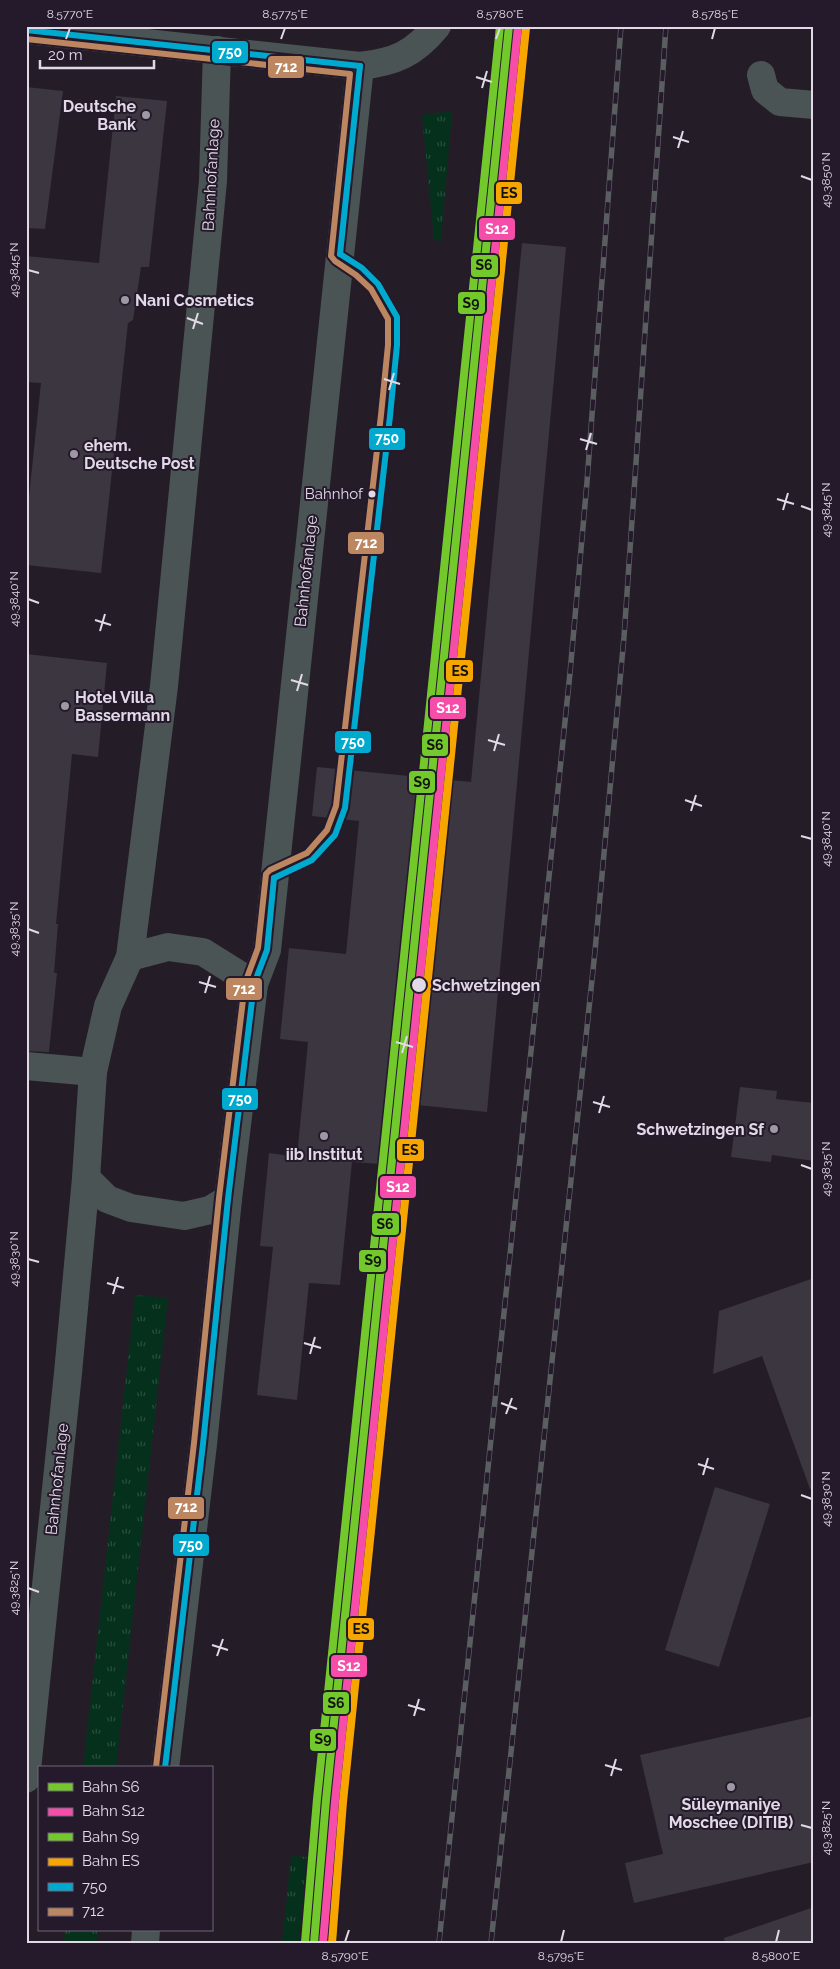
<svg xmlns="http://www.w3.org/2000/svg" width="840" height="1969" font-family="Raleway,sans-serif">
<defs>
<pattern id="grass-tufts" width="24" height="20" patternUnits="userSpaceOnUse" patternTransform="scale(1.25)"><rect width="24" height="20" fill="#05311c"/><path d="M3 7l-1-3M5 7V3M7 7l1-3M15 17l-1-3M17 17v-4M19 17l1-3" fill="none" stroke="#294e3d"/></pattern>
</defs>
<rect width="100%" height="100%" fill="#241d28"/>
<g fill="url(#grass-tufts)">
<path d="M 452,111 L 441,241 L 434,240 L 422,115 Z"/>
<path d="M 135,1295 L 168,1298 L 116,1768 L 83,1768 Z"/>
<path d="M 291,1856 L 307,1857 L 299,1943 L 282,1943 Z"/>
<path d="M 65,1930 L 98,1930 L 97,1943 L 64,1943 Z"/>
</g>
<g fill="#3b363f">
<path d="M 26,87 L 63,91 L 45,229 L 26,228 Z"/>
<path d="M 116,96 L 167,101 L 149,267 L 141,267 L 133,320 L 128,323 L 101,573 L 26,565 L 26,525 L 41,383 L 26,382 L 26,256 L 99,263 Z"/>
<path d="M 522,243 L 566,247 L 487,1112 L 387,1102 L 381,1164 L 352,1162 L 340,1285 L 309,1283 L 297,1400 L 257,1395 L 273,1247 L 260,1246 L 269,1153 L 297,1157 L 308,1042 L 280,1039 L 289,948 L 346,954 L 359,821 L 312,816 L 317,767 L 471,782 Z"/>
<path d="M 26,654 L 107,663 L 98,757 L 72,754 L 56,924 L 58,924 L 54,973 L 57,973 L 49,1052 L 26,1051 Z"/>
<path d="M 740,1087 L 777,1091 L 776,1099 L 814,1103 L 814,1161 L 772,1155 L 771,1162 L 731,1157 Z"/>
<path d="M 814,1278 L 814,1488 L 810,1489 L 762,1356 L 713,1374 L 719,1311 Z"/>
<path d="M 715,1487 L 770,1504 L 719,1667 L 665,1650 Z"/>
<path d="M 814,1716 L 814,1862 L 634,1903 L 625,1863 L 663,1854 L 640,1755 Z"/>
<path d="M 814,1907 L 814,1943 L 725,1943 L 724,1938 Z"/>
</g>
<g fill="none" stroke-linecap="round" stroke-linejoin="round">
<g stroke="#4b5454" stroke-width="28">
<path d="M 26,30 L 360,66 C 395,62 414,54 437,26"/>
<path d="M 761,75 L 765,90 L 780,102 L 814,105"/>
<path d="M 130,957 L 168,947 L 203,952 L 254,984"/>
<path d="M 26,1066 L 93,1072"/>
<path d="M 86,1178 L 107,1199 L 131,1208 L 184,1216 L 210,1210 L 228,1199"/>
<path d="M 165,1768 L 203,1444 L 228,1199 L 254,984 L 267,950 L 360,66"/>
<path d="M 26,1779 L 68,1373 L 86,1178 L 93,1072 L 108,1006 L 130,957 L 164,686 L 213,181 L 217,50"/>
<path d="M 145,1943 L 146,1930"/>
</g>
<g stroke="#5b5e61" stroke-width="5.5">
<g id="rail">
<path d="M 439,1943 L 570,673 L 587,482 L 621,26"/>
<path d="M 491,1943 L 595,951 L 624,637 L 666,26"/>
</g>
</g>
<use href="#rail" stroke="#25192c" stroke-width="4" stroke-dasharray="11" stroke-linecap="butt"/>
<g stroke="#25192c" stroke-width="10">
<g id="bus-1">
<path d="M 26,30 L 360,66"/>
<path d="M 340,254 L 360,66"/>
<path d="M 274,878 L 312,860 L 335,835 L 345,808 L 390,416 L 397,345 L 397,317 L 378,284 L 362,268 L 340,254"/>
<path d="M 165,1768 L 203,1444 L 228,1199 L 254,984 L 267,950 L 274,878"/>
</g>
</g>
<g stroke="#25192c" stroke-width="10">
<path id="bus-2" d="M 26,39 L 350,74 L 331,256 L 335,261 L 356,275 L 371,289 L 388,319 L 388,345 L 381,415 L 336,806 L 327,830 L 307,853 L 270,870 L 266,874 L 258,948 L 245,983 L 219,1198 L 194,1443 L 156,1767"/>
</g>
<use href="#bus-1" stroke="#00a9ce" stroke-width="6"/>
<use href="#bus-2" stroke="#bb8660" stroke-width="6"/>
<g stroke="#25192c" stroke-width="11">
<path id="rail-1" d="M 314,1943 L 326,1800 L 509,26"/>
</g>
<g stroke="#25192c" stroke-width="11">
<path id="rail-2" d="M 323,1943 L 335,1801 L 518,27"/>
</g>
<g stroke="#25192c" stroke-width="11">
<path id="rail-3" d="M 305,1942 L 317,1799 L 500,26"/>
</g>
<g stroke="#25192c" stroke-width="11">
<path id="rail-4" d="M 332,1943 L 343,1802 L 526,28"/>
</g>
<use href="#rail-1" stroke="#73c82c" stroke-width="8"/>
<use href="#rail-2" stroke="#f54da8" stroke-width="8"/>
<use href="#rail-3" stroke="#73c82c" stroke-width="8"/>
<use href="#rail-4" stroke="#f7a600" stroke-width="8"/>
</g>
<path fill="none" stroke="#e1d9e6" stroke-width="2" d="M 66,39 L 70,28M 281,39 L 285,28M 496,39 L 500,28M 712,39 L 715,28M 476,77 L 492,82M 482,88 L 487,71M 673,137 L 689,142M 678,148 L 683,131M 801,176 L 812,180M 28,270 L 39,273M 187,318 L 203,324M 193,329 L 198,313M 384,379 L 400,384M 389,390 L 394,373M 580,439 L 597,444M 586,450 L 591,433M 777,499 L 794,504M 801,506 L 812,510M 783,510 L 788,493M 28,599 L 39,603M 95,620 L 111,625M 100,631 L 105,614M 291,680 L 308,685M 297,691 L 302,674M 488,740 L 505,745M 494,751 L 499,734M 685,800 L 702,806M 691,811 L 696,795M 801,836 L 812,839M 28,929 L 39,933M 199,982 L 216,987M 205,993 L 210,976M 396,1042 L 413,1047M 402,1053 L 407,1036M 593,1102 L 610,1107M 599,1113 L 604,1096M 801,1165 L 812,1169M 28,1259 L 39,1262M 107,1283 L 124,1288M 113,1294 L 118,1277M 304,1343 L 321,1348M 310,1354 L 315,1337M 501,1403 L 517,1409M 506,1414 L 512,1398M 698,1464 L 714,1469M 703,1475 L 708,1458M 801,1495 L 812,1499M 28,1588 L 39,1592M 212,1645 L 228,1650M 217,1656 L 223,1639M 408,1705 L 425,1710M 414,1716 L 419,1699M 605,1765 L 622,1770M 611,1776 L 616,1759M 801,1825 L 812,1828M 345,1942 L 349,1930M 561,1942 L 564,1930M 776,1942 L 779,1930"/>
<g fill="#9f97a4" stroke="#25192c" stroke-width="2">
<circle cx="146" cy="115" r="5"/>
<circle cx="125" cy="300" r="5"/>
<circle cx="74" cy="454" r="5"/>
<circle cx="65" cy="706" r="5"/>
<circle cx="774" cy="1129" r="5"/>
<circle cx="324" cy="1136" r="5"/>
<circle cx="731" cy="1787" r="5"/>
</g>
<g fill="#e1d9e6" stroke="#25192c" stroke-width="2">
<circle cx="372" cy="494" r="4.5"/>
<circle cx="419" cy="985" r="8"/>
</g>
<g text-anchor="middle" dominant-baseline="central" stroke-width="4" stroke-linejoin="round" paint-order="stroke">
<g font-size="15" fill="#e1d9e6" stroke="#25192c" text-anchor="end">
<text x="363" y="494">Bahnhof</text>
</g>
<g font-size="16" font-weight="bold" fill="#e1d9e6" stroke="#25192c" text-anchor="start">
<text x="136" y="106" text-anchor="end">Deutsche<tspan x="136" dy="18">Bank</tspan></text>
<text x="135" y="300">Nani Cosmetics</text>
<text x="84" y="445">ehem.<tspan x="84" dy="18">Deutsche Post</tspan></text>
<text x="75" y="697">Hotel Villa<tspan x="75" dy="18">Bassermann</tspan></text>
<text x="764" y="1129" text-anchor="end">Schwetzingen Sf</text>
<text x="324" y="1154" text-anchor="middle">iib Institut</text>
<text x="731" y="1804" text-anchor="middle">Süleymaniye<tspan x="731" dy="18">Moschee (DITIB)</tspan></text>
</g>
<g font-size="16" fill="#e1d9e6" stroke="#25192c">
<text transform="translate(211 175) rotate(-87)">Bahnhofanlage</text>
<text transform="translate(306 571) rotate(-84)">Bahnhofanlage</text>
<text transform="translate(57 1479) rotate(-84)">Bahnhofanlage</text>
</g>
<g font-size="16" font-weight="bold" fill="#e1d9e6" stroke="#25192c" text-anchor="start">
<text x="432" y="985">Schwetzingen</text>
</g>
</g>
<g stroke="#25192c" stroke-width="2">
<rect x="211" y="40" width="38" height="24" rx="5" fill="#00a9ce"/>
<rect x="267" y="55" width="38" height="24" rx="5" fill="#bb8660"/>
<rect x="495" y="181" width="28" height="24" rx="5" fill="#f7a600"/>
<rect x="478" y="217" width="38" height="24" rx="5" fill="#f54da8"/>
<rect x="470" y="254" width="29" height="24" rx="5" fill="#73c82c"/>
<rect x="457" y="291" width="29" height="24" rx="5" fill="#73c82c"/>
<rect x="368" y="427" width="38" height="24" rx="5" fill="#00a9ce"/>
<rect x="347" y="531" width="38" height="24" rx="5" fill="#bb8660"/>
<rect x="445" y="659" width="29" height="24" rx="5" fill="#f7a600"/>
<rect x="429" y="696" width="38" height="24" rx="5" fill="#f54da8"/>
<rect x="334" y="730" width="38" height="24" rx="5" fill="#00a9ce"/>
<rect x="421" y="733" width="28" height="24" rx="5" fill="#73c82c"/>
<rect x="408" y="770" width="28" height="24" rx="5" fill="#73c82c"/>
<rect x="225" y="977" width="38" height="24" rx="5" fill="#bb8660"/>
<rect x="221" y="1087" width="38" height="24" rx="5" fill="#00a9ce"/>
<rect x="396" y="1138" width="29" height="24" rx="5" fill="#f7a600"/>
<rect x="379" y="1175" width="38" height="24" rx="5" fill="#f54da8"/>
<rect x="371" y="1212" width="29" height="24" rx="5" fill="#73c82c"/>
<rect x="358" y="1249" width="29" height="24" rx="5" fill="#73c82c"/>
<rect x="167" y="1496" width="38" height="24" rx="5" fill="#bb8660"/>
<rect x="172" y="1533" width="38" height="24" rx="5" fill="#00a9ce"/>
<rect x="347" y="1617" width="28" height="24" rx="5" fill="#f7a600"/>
<rect x="330" y="1654" width="38" height="24" rx="5" fill="#f54da8"/>
<rect x="322" y="1691" width="28" height="24" rx="5" fill="#73c82c"/>
<rect x="309" y="1728" width="28" height="24" rx="5" fill="#73c82c"/>
</g>
<g font-size="14" text-anchor="middle" font-weight="bold" fill="#fff">
<text x="230" y="57">750</text>
<text x="286" y="72">712</text>
<text x="497" y="234">S12</text>
<text x="387" y="443">750</text>
<text x="366" y="548">712</text>
<text x="448" y="713">S12</text>
<text x="353" y="747">750</text>
<text x="244" y="994">712</text>
<text x="240" y="1104">750</text>
<text x="398" y="1192">S12</text>
<text x="186" y="1512">712</text>
<text x="191" y="1550">750</text>
<text x="349" y="1671">S12</text>
</g>
<g font-size="14" text-anchor="middle" font-weight="bold" fill="#111">
<text x="509" y="198">ES</text>
<text x="484" y="270">S6</text>
<text x="471" y="308">S9</text>
<text x="460" y="676">ES</text>
<text x="435" y="750">S6</text>
<text x="422" y="787">S9</text>
<text x="410" y="1155">ES</text>
<text x="385" y="1229">S6</text>
<text x="373" y="1265">S9</text>
<text x="361" y="1634">ES</text>
<text x="336" y="1708">S6</text>
<text x="323" y="1744">S9</text>
</g>
<rect width="840" height="1969" fill="none" stroke="#25192c" stroke-width="55"/>
<rect x="38" y="1766" width="175" height="165" fill="#25192c" stroke="#706676"/>
<rect x="48" y="1783" width="25" height="8" fill="#73c82c" stroke="#706676"/>
<text x="82" y="1792" font-size="15" fill="#e1d9e6">Bahn S6</text>
<rect x="48" y="1808" width="25" height="8" fill="#f54da8" stroke="#706676"/>
<text x="82" y="1816" font-size="15" fill="#e1d9e6">Bahn S12</text>
<rect x="48" y="1833" width="25" height="8" fill="#73c82c" stroke="#706676"/>
<text x="82" y="1842" font-size="15" fill="#e1d9e6">Bahn S9</text>
<rect x="48" y="1858" width="25" height="8" fill="#f7a600" stroke="#706676"/>
<text x="82" y="1866" font-size="15" fill="#e1d9e6">Bahn ES</text>
<rect x="48" y="1883" width="25" height="8" fill="#00a9ce" stroke="#706676"/>
<text x="82" y="1892" font-size="15" fill="#e1d9e6">750</text>
<rect x="48" y="1908" width="25" height="8" fill="#bb8660" stroke="#706676"/>
<text x="82" y="1916" font-size="15" fill="#e1d9e6">712</text>
<path d="M40 60v8h114v-8" fill="none" stroke="#e1d9e6" stroke-width="2.5"/>
<text x="48" y="60" font-size="15" fill="#e1d9e6" stroke="#25192c" stroke-width="4" paint-order="stroke">20 m</text>
<rect x="28" y="28" width="784" height="1914" fill="none" stroke="#e1d9e6" stroke-width="2"/>
<g font-size="12" text-anchor="middle" fill="#e1d9e6">
<text x="70" y="18">8.5770°E</text>
<text x="285" y="18">8.5775°E</text>
<text x="500" y="18">8.5780°E</text>
<text x="715" y="18">8.5785°E</text>
<text transform="translate(826 180) rotate(-90)" y="4">49.3850°N</text>
<text transform="translate(14 270) rotate(-90)" y="4">49.3845°N</text>
<text transform="translate(826 510) rotate(-90)" y="4">49.3845°N</text>
<text transform="translate(14 599) rotate(-90)" y="4">49.3840°N</text>
<text transform="translate(826 839) rotate(-90)" y="4">49.3840°N</text>
<text transform="translate(14 929) rotate(-90)" y="4">49.3835°N</text>
<text transform="translate(826 1169) rotate(-90)" y="4">49.3835°N</text>
<text transform="translate(14 1259) rotate(-90)" y="4">49.3830°N</text>
<text transform="translate(826 1499) rotate(-90)" y="4">49.3830°N</text>
<text transform="translate(14 1588) rotate(-90)" y="4">49.3825°N</text>
<text transform="translate(826 1828) rotate(-90)" y="4">49.3825°N</text>
<text x="345" y="1960">8.5790°E</text>
<text x="561" y="1960">8.5795°E</text>
<text x="776" y="1960">8.5800°E</text>
</g>
</svg>
